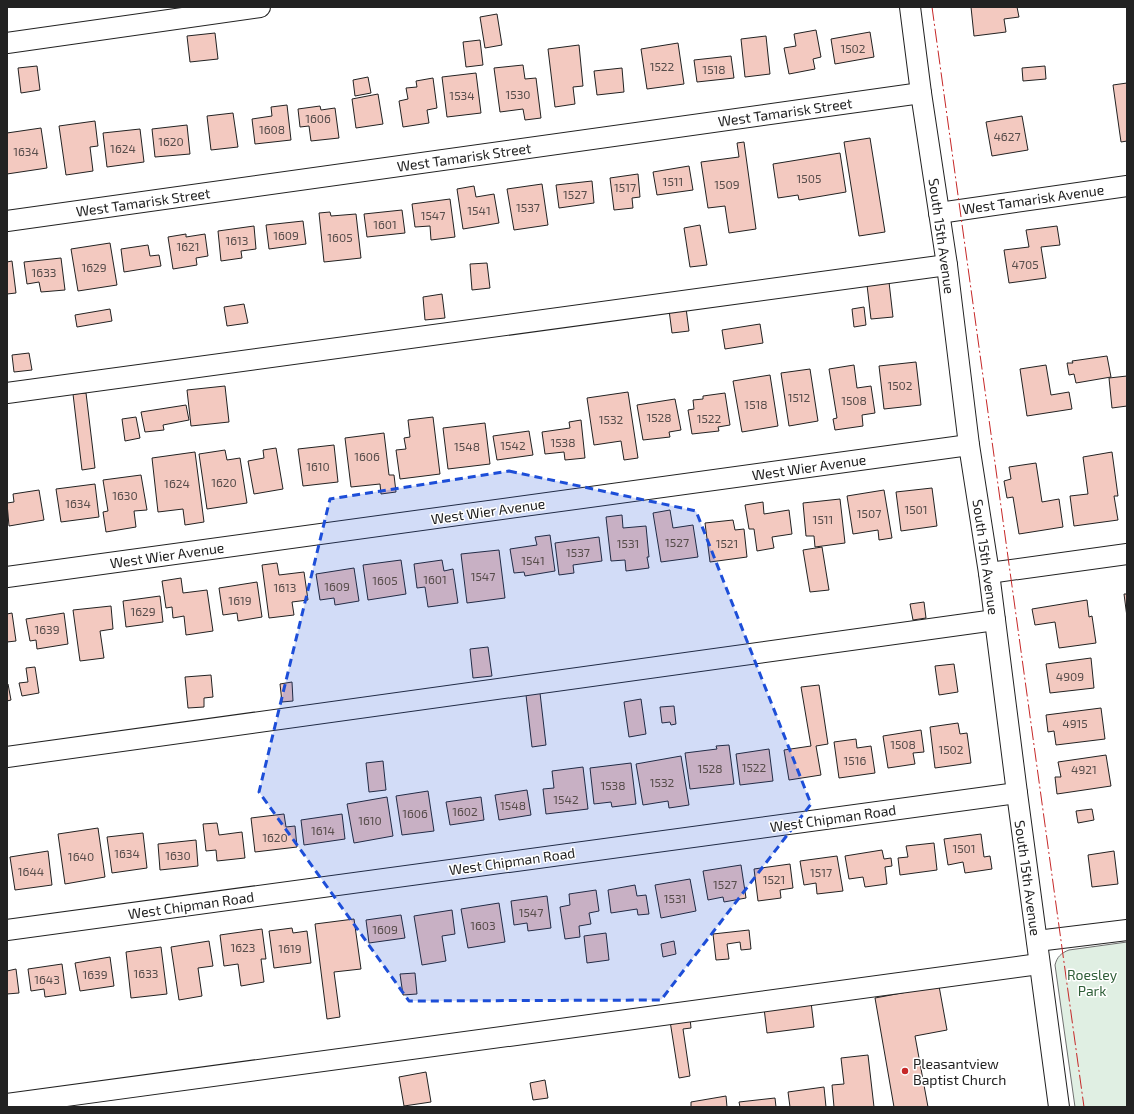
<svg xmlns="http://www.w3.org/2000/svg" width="1134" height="1114" font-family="'Exo 2',sans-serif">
<rect width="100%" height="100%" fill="#fff"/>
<path fill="#e0efe3" stroke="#6f6f6f" d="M 1127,942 L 1127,1107 L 1075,1107 L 1055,965 C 1057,957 1061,953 1069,950 Z"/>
<g fill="#f3c9c0" stroke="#222">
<path d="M 971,7 L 1017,7 L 1019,17 L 1004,19 L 1006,32 L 974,36 Z"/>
<path d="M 497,14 L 502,45 L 485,48 L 480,17 Z"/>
<path d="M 816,30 L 821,57 L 813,59 L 815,69 L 789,74 L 784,48 L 796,46 L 794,34 Z"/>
<path d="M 870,32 L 874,57 L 835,64 L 831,39 Z"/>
<path d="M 215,33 L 218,59 L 190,62 L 187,36 Z"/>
<path d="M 766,36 L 770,74 L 745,77 L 741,39 Z"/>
<path d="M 480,40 L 483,65 L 466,67 L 463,42 Z"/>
<path d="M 678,43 L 684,84 L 647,89 L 641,49 Z"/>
<path d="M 579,45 L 583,86 L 573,87 L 575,104 L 555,107 L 548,49 Z"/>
<path d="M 731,56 L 734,78 L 697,82 L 694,60 Z"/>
<path d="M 523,65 L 525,79 L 536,78 L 541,118 L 525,120 L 523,109 L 500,112 L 494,68 Z"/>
<path d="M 37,66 L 40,90 L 21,93 L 18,68 Z"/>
<path d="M 1045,66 L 1046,79 L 1023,81 L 1022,68 Z"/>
<path d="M 622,68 L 624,92 L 597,95 L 594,71 Z"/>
<path d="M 476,73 L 481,113 L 447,117 L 442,77 Z"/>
<path d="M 368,77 L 371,93 L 355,96 L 353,80 Z"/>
<path d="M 433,78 L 437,108 L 427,110 L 429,123 L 403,127 L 399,101 L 408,99 L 406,88 L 417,87 L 416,81 Z"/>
<path d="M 1127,83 L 1127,141 L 1121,142 L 1113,85 Z"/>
<path d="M 378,94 L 383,124 L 356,128 L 352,99 Z"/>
<path d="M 287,105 L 291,140 L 255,144 L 252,119 L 272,116 L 271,107 Z"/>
<path d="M 320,106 L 321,110 L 335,108 L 339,138 L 311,141 L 309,126 L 300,127 L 298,109 Z"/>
<path d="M 233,113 L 238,147 L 211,150 L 207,116 Z"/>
<path d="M 1022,116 L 1028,150 L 992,156 L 986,122 Z"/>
<path d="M 95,121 L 98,146 L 90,147 L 93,171 L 66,175 L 59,126 Z"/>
<path d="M 187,125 L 190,154 L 155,157 L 152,129 Z"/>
<path d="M 41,128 L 47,168 L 7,174 L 7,133 Z"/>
<path d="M 140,129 L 144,162 L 107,167 L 103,133 Z"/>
<path d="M 870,138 L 885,232 L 859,236 L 844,142 Z"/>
<path d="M 744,142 L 756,229 L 729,233 L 725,206 L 708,208 L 701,162 L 739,157 L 737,143 Z"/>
<path d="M 840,153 L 846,192 L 799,200 L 798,195 L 778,198 L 773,164 Z"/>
<path d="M 689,166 L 693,190 L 657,195 L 653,172 Z"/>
<path d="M 638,174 L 640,197 L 632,198 L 633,208 L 614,210 L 610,178 Z"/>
<path d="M 592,181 L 594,203 L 559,208 L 556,185 Z"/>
<path d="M 542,184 L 548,225 L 514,230 L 507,189 Z"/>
<path d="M 474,186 L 476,197 L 494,194 L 499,223 L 463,229 L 457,189 Z"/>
<path d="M 450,199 L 455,237 L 431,240 L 430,226 L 415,227 L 412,204 Z"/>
<path d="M 402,210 L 405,233 L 367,237 L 364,214 Z"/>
<path d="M 330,212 L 331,216 L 356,214 L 361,258 L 324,262 L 319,213 Z"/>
<path d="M 303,221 L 306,244 L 269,249 L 266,225 Z"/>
<path d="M 700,225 L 707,265 L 690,267 L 684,228 Z"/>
<path d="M 254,226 L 256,249 L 241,251 L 242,258 L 221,261 L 218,231 Z"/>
<path d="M 1057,226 L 1060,245 L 1041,247 L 1046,278 L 1009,283 L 1004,250 L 1029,247 L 1026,230 Z"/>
<path d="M 186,234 L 186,237 L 205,234 L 208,256 L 196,258 L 197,265 L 173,269 L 168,237 Z"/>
<path d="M 110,243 L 117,285 L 78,291 L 71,249 Z"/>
<path d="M 148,245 L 150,256 L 159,255 L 161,266 L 124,272 L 121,249 Z"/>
<path d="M 61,258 L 65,290 L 41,292 L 39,282 L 27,284 L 24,262 Z"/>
<path d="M 12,261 L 16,293 L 7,294 L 7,262 Z"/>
<path d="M 487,263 L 490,288 L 472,290 L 470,264 Z"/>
<path d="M 889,282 L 893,317 L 871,319 L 867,285 Z"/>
<path d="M 442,294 L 445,318 L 425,320 L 423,297 Z"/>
<path d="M 244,304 L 248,323 L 227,326 L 224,307 Z"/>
<path d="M 864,307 L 866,325 L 854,327 L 852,309 Z"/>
<path d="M 686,308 L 689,331 L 672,333 L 669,310 Z"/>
<path d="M 110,309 L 112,321 L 77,327 L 75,315 Z"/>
<path d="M 760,324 L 763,343 L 725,349 L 722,330 Z"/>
<path d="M 29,353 L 32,370 L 14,372 L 12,355 Z"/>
<path d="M 1107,356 L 1111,377 L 1076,383 L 1074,374 L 1069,375 L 1067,363 L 1073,363 L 1072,361 Z"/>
<path d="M 916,362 L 921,405 L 884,409 L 879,366 Z"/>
<path d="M 854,365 L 857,388 L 871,386 L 875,413 L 862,415 L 863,426 L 835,430 L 833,419 L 837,418 L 829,369 Z"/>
<path d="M 1046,365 L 1051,395 L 1069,392 L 1072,409 L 1027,416 L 1020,369 Z"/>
<path d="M 810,369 L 818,421 L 789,426 L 781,373 Z"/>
<path d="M 770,375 L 778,426 L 742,432 L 733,381 Z"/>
<path d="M 1127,376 L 1127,406 L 1112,408 L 1109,378 Z"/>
<path d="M 225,386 L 229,422 L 191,426 L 187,390 Z"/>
<path d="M 628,392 L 638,458 L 624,460 L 621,441 L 594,445 L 587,398 Z"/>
<path d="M 86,393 L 95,468 L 82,470 L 73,394 Z"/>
<path d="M 725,393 L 730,425 L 718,427 L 719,431 L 692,434 L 688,410 L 694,409 L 693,400 L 703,399 L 703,396 Z"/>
<path d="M 675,399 L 681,430 L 669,432 L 670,437 L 643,440 L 637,405 Z"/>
<path d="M 186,405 L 189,420 L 163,425 L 164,430 L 145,432 L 141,412 Z"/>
<path d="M 136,417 L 140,438 L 125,441 L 122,419 Z"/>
<path d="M 433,417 L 440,474 L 400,479 L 396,450 L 406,449 L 404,438 L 410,437 L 408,420 Z"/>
<path d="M 581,420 L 585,458 L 565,460 L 564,452 L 545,454 L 542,432 L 570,428 L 569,422 Z"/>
<path d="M 485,423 L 490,464 L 448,469 L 443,428 Z"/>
<path d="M 529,431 L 533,455 L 497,460 L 493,436 Z"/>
<path d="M 384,433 L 389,475 L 394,475 L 396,492 L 381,494 L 380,484 L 351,487 L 345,438 Z"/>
<path d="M 334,445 L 338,482 L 303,486 L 298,449 Z"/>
<path d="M 276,448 L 283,489 L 254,494 L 248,461 L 264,458 L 263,450 Z"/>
<path d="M 225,450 L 227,460 L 240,458 L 247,503 L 207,509 L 199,454 Z"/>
<path d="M 195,452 L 204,522 L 185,525 L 183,509 L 158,512 L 152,458 Z"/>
<path d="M 1112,452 L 1118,496 L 1114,496 L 1118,520 L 1074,526 L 1070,496 L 1088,494 L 1083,457 Z"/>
<path d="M 1036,463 L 1042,502 L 1059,499 L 1063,527 L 1019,534 L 1013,497 L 1007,498 L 1004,481 L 1011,479 L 1009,467 Z"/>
<path d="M 141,475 L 147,510 L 134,511 L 136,527 L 106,532 L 103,512 L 108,511 L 103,480 Z"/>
<path d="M 95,484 L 99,517 L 61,522 L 56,489 Z"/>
<path d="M 932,488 L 937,526 L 901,531 L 896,492 Z"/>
<path d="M 39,490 L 44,520 L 9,526 L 7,503 L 14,502 L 13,494 Z"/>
<path d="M 884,490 L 892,538 L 879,540 L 878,530 L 853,534 L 847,496 Z"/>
<path d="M 840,499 L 845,543 L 815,547 L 814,536 L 806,536 L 803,503 Z"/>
<path d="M 763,502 L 764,514 L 789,510 L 792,534 L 772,537 L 774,548 L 757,551 L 754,529 L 749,529 L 745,505 Z"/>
<path d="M 670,510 L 673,528 L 693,525 L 698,557 L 661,562 L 653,513 Z"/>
<path d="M 622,515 L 623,528 L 646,526 L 649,557 L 647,557 L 649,568 L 626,571 L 625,560 L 611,561 L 606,517 Z"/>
<path d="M 733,520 L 735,530 L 744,529 L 747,557 L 710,562 L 705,523 Z"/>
<path d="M 550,535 L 555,571 L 525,576 L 524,572 L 514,573 L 510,549 L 537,545 L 535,537 Z"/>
<path d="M 599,537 L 602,561 L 573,565 L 574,573 L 559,575 L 555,543 Z"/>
<path d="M 822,547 L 829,590 L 810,592 L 803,550 Z"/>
<path d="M 499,550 L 505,598 L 467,603 L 461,554 Z"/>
<path d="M 401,560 L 406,594 L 368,600 L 363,565 Z"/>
<path d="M 442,560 L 444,571 L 453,569 L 458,603 L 428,607 L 425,587 L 417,588 L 414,564 Z"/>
<path d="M 277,563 L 279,575 L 304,572 L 308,600 L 292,602 L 294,615 L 269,618 L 262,565 Z"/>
<path d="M 354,568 L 359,601 L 335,605 L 334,598 L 320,600 L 316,574 Z"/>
<path d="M 181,578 L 183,593 L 207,590 L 213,631 L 186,635 L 184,616 L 173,618 L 172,607 L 166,608 L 162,581 Z"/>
<path d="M 257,582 L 262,617 L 238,621 L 237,613 L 223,615 L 219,588 Z"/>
<path d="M 1124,594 L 1127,594 L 1127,617 Z"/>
<path d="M 160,596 L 163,622 L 126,627 L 123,601 Z"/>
<path d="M 1087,600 L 1089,617 L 1092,616 L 1096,643 L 1059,648 L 1055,622 L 1035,625 L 1032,609 Z"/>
<path d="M 924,602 L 926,618 L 913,620 L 910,604 Z"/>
<path d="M 111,606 L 113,629 L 100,631 L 104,658 L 80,661 L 73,610 Z"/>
<path d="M 12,613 L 16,641 L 7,642 L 7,614 Z"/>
<path d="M 64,613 L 68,644 L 37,649 L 36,640 L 30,641 L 26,619 Z"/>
<path d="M 488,647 L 492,676 L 473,678 L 470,649 Z"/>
<path d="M 1091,658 L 1094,688 L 1050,693 L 1046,664 Z"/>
<path d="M 954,664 L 958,692 L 939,695 L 935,666 Z"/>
<path d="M 35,667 L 39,693 L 22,696 L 19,683 L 28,682 L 26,668 Z"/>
<path d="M 211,675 L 213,697 L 204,698 L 204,707 L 188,708 L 185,677 Z"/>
<path d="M 292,682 L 293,701 L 282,702 L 280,684 Z"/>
<path d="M 7,684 L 8,684 L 11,700 L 7,701 Z"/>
<path d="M 819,685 L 828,744 L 816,746 L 821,775 L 789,780 L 784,750 L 811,746 L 801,687 Z"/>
<path d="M 540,693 L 546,745 L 532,747 L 526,695 Z"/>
<path d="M 641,699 L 646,734 L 629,737 L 624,702 Z"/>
<path d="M 674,706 L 676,724 L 671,725 L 670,722 L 662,723 L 660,707 Z"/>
<path d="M 1101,708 L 1105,739 L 1056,745 L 1054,731 L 1048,732 L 1046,715 Z"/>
<path d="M 958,723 L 960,734 L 967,733 L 971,763 L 935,768 L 930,727 Z"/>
<path d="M 921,730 L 924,752 L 913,753 L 915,764 L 888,768 L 883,736 Z"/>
<path d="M 856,739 L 857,748 L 871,746 L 875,773 L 839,778 L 834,742 Z"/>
<path d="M 729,745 L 734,784 L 690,789 L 685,753 L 717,749 L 716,746 Z"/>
<path d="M 769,749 L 773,781 L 740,785 L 736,754 Z"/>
<path d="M 1106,755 L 1111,786 L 1057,794 L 1055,777 L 1061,777 L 1058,762 Z"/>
<path d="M 681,756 L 689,805 L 669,808 L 668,801 L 643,805 L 636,764 Z"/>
<path d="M 383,761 L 386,790 L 369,792 L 366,763 Z"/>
<path d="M 631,763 L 636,804 L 612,807 L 611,802 L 594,804 L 590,768 Z"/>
<path d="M 583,767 L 588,809 L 546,814 L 543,789 L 554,788 L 552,771 Z"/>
<path d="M 527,790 L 531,815 L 499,820 L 495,795 Z"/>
<path d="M 428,791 L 434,831 L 402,835 L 396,796 Z"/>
<path d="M 387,797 L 393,836 L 354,843 L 347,804 Z"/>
<path d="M 481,797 L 484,820 L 450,825 L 446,802 Z"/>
<path d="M 1092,809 L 1094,820 L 1078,823 L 1076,811 Z"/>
<path d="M 284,814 L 286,827 L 295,826 L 297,847 L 255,852 L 251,818 Z"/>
<path d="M 342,814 L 345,839 L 304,845 L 301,820 Z"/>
<path d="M 217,823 L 219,835 L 242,832 L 245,858 L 217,861 L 216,850 L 206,851 L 203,824 Z"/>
<path d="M 98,828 L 105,877 L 65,884 L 58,834 Z"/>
<path d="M 143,833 L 147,868 L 112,873 L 107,837 Z"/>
<path d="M 981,834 L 984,857 L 990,856 L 992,869 L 965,873 L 963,862 L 948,865 L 944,839 Z"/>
<path d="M 196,840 L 198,866 L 160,870 L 158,844 Z"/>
<path d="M 934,843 L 937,870 L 900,875 L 898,858 L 908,857 L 906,846 Z"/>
<path d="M 882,850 L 884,859 L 891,858 L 892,866 L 885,867 L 887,884 L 865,887 L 863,877 L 849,879 L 845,856 Z"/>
<path d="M 48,851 L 52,885 L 15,890 L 10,857 Z"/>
<path d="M 1114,851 L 1118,884 L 1092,887 L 1088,855 Z"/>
<path d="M 837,856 L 843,891 L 817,894 L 816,883 L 804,885 L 800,861 Z"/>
<path d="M 790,864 L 793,888 L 780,890 L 781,898 L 758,901 L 754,869 Z"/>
<path d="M 741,865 L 746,898 L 724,902 L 723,897 L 708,900 L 703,871 Z"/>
<path d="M 690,879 L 696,911 L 661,918 L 655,885 Z"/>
<path d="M 635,885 L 637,896 L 646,895 L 649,914 L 638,915 L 637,909 L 611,913 L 608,890 Z"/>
<path d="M 596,890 L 599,911 L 589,913 L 591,924 L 579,926 L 580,937 L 565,939 L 560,907 L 570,905 L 569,894 Z"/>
<path d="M 547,896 L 551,928 L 528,931 L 527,923 L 514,925 L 511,901 Z"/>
<path d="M 499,903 L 505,942 L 468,948 L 461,909 Z"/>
<path d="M 452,910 L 455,934 L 442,936 L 446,961 L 422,965 L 414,916 Z"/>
<path d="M 401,915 L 405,938 L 369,943 L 366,920 Z"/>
<path d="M 354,919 L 361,969 L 334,972 L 340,1017 L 327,1019 L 315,924 Z"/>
<path d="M 292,928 L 293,933 L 307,931 L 311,963 L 274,968 L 269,931 Z"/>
<path d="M 262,929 L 266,959 L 261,959 L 264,982 L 241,986 L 238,964 L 224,966 L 220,935 Z"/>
<path d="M 749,930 L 751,949 L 741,950 L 740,942 L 727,944 L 729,959 L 716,960 L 713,934 Z"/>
<path d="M 606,933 L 609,960 L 587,963 L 584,936 Z"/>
<path d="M 209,941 L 213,966 L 198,968 L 202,996 L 179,1000 L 171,947 Z"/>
<path d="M 674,941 L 676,954 L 663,957 L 661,944 Z"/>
<path d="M 161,947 L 167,994 L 131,998 L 126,952 Z"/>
<path d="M 110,957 L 114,986 L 80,991 L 75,963 Z"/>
<path d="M 62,964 L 66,994 L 45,997 L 44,989 L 31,991 L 28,969 Z"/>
<path d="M 16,969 L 19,993 L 7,994 L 7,971 Z"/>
<path d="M 415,973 L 417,994 L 403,995 L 400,974 Z"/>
<path d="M 939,986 L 947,1030 L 915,1036 L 928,1107 L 894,1107 L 875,998 Z"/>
<path d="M 811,1002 L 814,1027 L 767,1033 L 764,1008 Z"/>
<path d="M 690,1018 L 691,1028 L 683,1029 L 690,1076 L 679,1078 L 670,1021 Z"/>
<path d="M 868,1055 L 874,1107 L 834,1107 L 832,1085 L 844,1084 L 841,1058 Z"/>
<path d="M 426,1072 L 431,1102 L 404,1106 L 399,1077 Z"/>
<path d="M 545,1080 L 548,1098 L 533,1100 L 530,1083 Z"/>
<path d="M 824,1087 L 826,1107 L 790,1107 L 788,1092 Z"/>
<path d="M 726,1096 L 727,1107 L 691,1107 L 691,1102 Z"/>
<path d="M 775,1098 L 776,1107 L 740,1107 L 739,1102 Z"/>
</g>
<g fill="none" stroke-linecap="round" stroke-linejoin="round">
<g stroke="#222" stroke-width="22">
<g id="minor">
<path d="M 910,7 L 921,93 L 947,265 L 969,445 L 989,573 L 1017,793 L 1059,1107"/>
<path d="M 7,43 L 260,7"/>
<path d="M 939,213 L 1127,186"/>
<path d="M 7,221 L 921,93"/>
<path d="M 7,393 L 947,265"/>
<path d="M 989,573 L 1127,554"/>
<path d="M 7,577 L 969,445"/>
<path d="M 7,757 L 995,620"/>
<path d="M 7,930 L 1017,793"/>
<path d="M 1037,941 L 1127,930"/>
<path d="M 7,1104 L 1039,964"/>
</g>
</g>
<use href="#minor" stroke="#fff" stroke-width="20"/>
<path stroke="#c62828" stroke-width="1" stroke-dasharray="14 3 2 3" stroke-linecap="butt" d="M 932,7 L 1084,1107"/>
</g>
<path fill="#1d4ed8" fill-opacity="0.2" stroke="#1d4ed8" stroke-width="3" stroke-dasharray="8 5" stroke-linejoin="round" d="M 509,471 L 696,511 L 811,804 L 661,1000 L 409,1001 L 259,792 L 330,499 Z"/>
<circle fill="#c62828" stroke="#fff" stroke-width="1.5" cx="905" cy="1071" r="4"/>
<g text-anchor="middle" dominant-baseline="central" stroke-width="3" stroke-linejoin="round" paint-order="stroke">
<g font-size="12" fill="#564c4a">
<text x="853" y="48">1502</text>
<text x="662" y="66">1522</text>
<text x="714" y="69">1518</text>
<text x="518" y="94">1530</text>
<text x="462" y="95">1534</text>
<text x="318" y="118">1606</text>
<text x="272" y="129">1608</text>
<text x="1007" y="136">4627</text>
<text x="171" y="141">1620</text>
<text x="123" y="148">1624</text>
<text x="26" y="151">1634</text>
<text x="809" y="178">1505</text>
<text x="673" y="181">1511</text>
<text x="727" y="184">1509</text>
<text x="625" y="187">1517</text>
<text x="575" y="194">1527</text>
<text x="528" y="207">1537</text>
<text x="479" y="210">1541</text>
<text x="433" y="215">1547</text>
<text x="385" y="224">1601</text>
<text x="286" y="235">1609</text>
<text x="340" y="237">1605</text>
<text x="237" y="240">1613</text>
<text x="188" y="246">1621</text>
<text x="1025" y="264">4705</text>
<text x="94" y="267">1629</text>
<text x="44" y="272">1633</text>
<text x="900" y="385">1502</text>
<text x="799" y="397">1512</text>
<text x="854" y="400">1508</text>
<text x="756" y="404">1518</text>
<text x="659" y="417">1528</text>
<text x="709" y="418">1522</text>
<text x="611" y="419">1532</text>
<text x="563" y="442">1538</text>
<text x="513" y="445">1542</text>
<text x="467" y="446">1548</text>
<text x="367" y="456">1606</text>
<text x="318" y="466">1610</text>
<text x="224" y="482">1620</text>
<text x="177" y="483">1624</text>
<text x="125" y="495">1630</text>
<text x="78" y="503">1634</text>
<text x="916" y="509">1501</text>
<text x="869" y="513">1507</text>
<text x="823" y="519">1511</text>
<text x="677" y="542">1527</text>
<text x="628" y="543">1531</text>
<text x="727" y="543">1521</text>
<text x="578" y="552">1537</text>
<text x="533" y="560">1541</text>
<text x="483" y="576">1547</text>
<text x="435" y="579">1601</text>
<text x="385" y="580">1605</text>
<text x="337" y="586">1609</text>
<text x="285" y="587">1613</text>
<text x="240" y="600">1619</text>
<text x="143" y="611">1629</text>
<text x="47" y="629">1639</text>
<text x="1070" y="676">4909</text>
<text x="1075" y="723">4915</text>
<text x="903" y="744">1508</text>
<text x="951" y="749">1502</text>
<text x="855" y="760">1516</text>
<text x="754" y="767">1522</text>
<text x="710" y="768">1528</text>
<text x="1084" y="769">4921</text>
<text x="662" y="782">1532</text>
<text x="613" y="785">1538</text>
<text x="566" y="799">1542</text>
<text x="513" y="805">1548</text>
<text x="465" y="811">1602</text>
<text x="415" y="813">1606</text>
<text x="370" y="820">1610</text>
<text x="323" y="830">1614</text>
<text x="275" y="837">1620</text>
<text x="964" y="848">1501</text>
<text x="127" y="853">1634</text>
<text x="178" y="855">1630</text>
<text x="81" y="856">1640</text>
<text x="31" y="871">1644</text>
<text x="821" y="872">1517</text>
<text x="774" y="879">1521</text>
<text x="725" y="884">1527</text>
<text x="675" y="898">1531</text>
<text x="531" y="912">1547</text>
<text x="483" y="925">1603</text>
<text x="385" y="929">1609</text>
<text x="243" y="947">1623</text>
<text x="290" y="948">1619</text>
<text x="146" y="973">1633</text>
<text x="95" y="974">1639</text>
<text x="47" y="979">1643</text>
</g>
<g font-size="14" fill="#222" stroke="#fff">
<text transform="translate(785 112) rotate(-8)">West Tamarisk Street</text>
<text transform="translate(464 157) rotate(-8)">West Tamarisk Street</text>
<text transform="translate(1033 199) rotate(-8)">West Tamarisk Avenue</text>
<text transform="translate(143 202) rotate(-8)">West Tamarisk Street</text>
<text transform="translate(942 236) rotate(82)">South 15th Avenue</text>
<text transform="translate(809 467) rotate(-8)">West Wier Avenue</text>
<text transform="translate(488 511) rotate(-8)">West Wier Avenue</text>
<text transform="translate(167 555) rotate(-8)">West Wier Avenue</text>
<text transform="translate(986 557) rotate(82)">South 15th Avenue</text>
<text transform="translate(833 818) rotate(-8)">West Chipman Road</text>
<text transform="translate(512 861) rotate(-8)">West Chipman Road</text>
<text transform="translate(1028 878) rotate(82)">South 15th Avenue</text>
<text transform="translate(191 905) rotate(-8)">West Chipman Road</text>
</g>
<g font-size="14" fill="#2f5e38" stroke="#fff">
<text x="1092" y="974">Roesley<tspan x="1092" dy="16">Park</tspan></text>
</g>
<g font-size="14" fill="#222" stroke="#fff" text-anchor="start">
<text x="913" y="1063">Pleasantview<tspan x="913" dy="16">Baptist Church</tspan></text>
</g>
</g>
<rect width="1134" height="1114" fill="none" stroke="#222222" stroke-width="16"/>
</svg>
